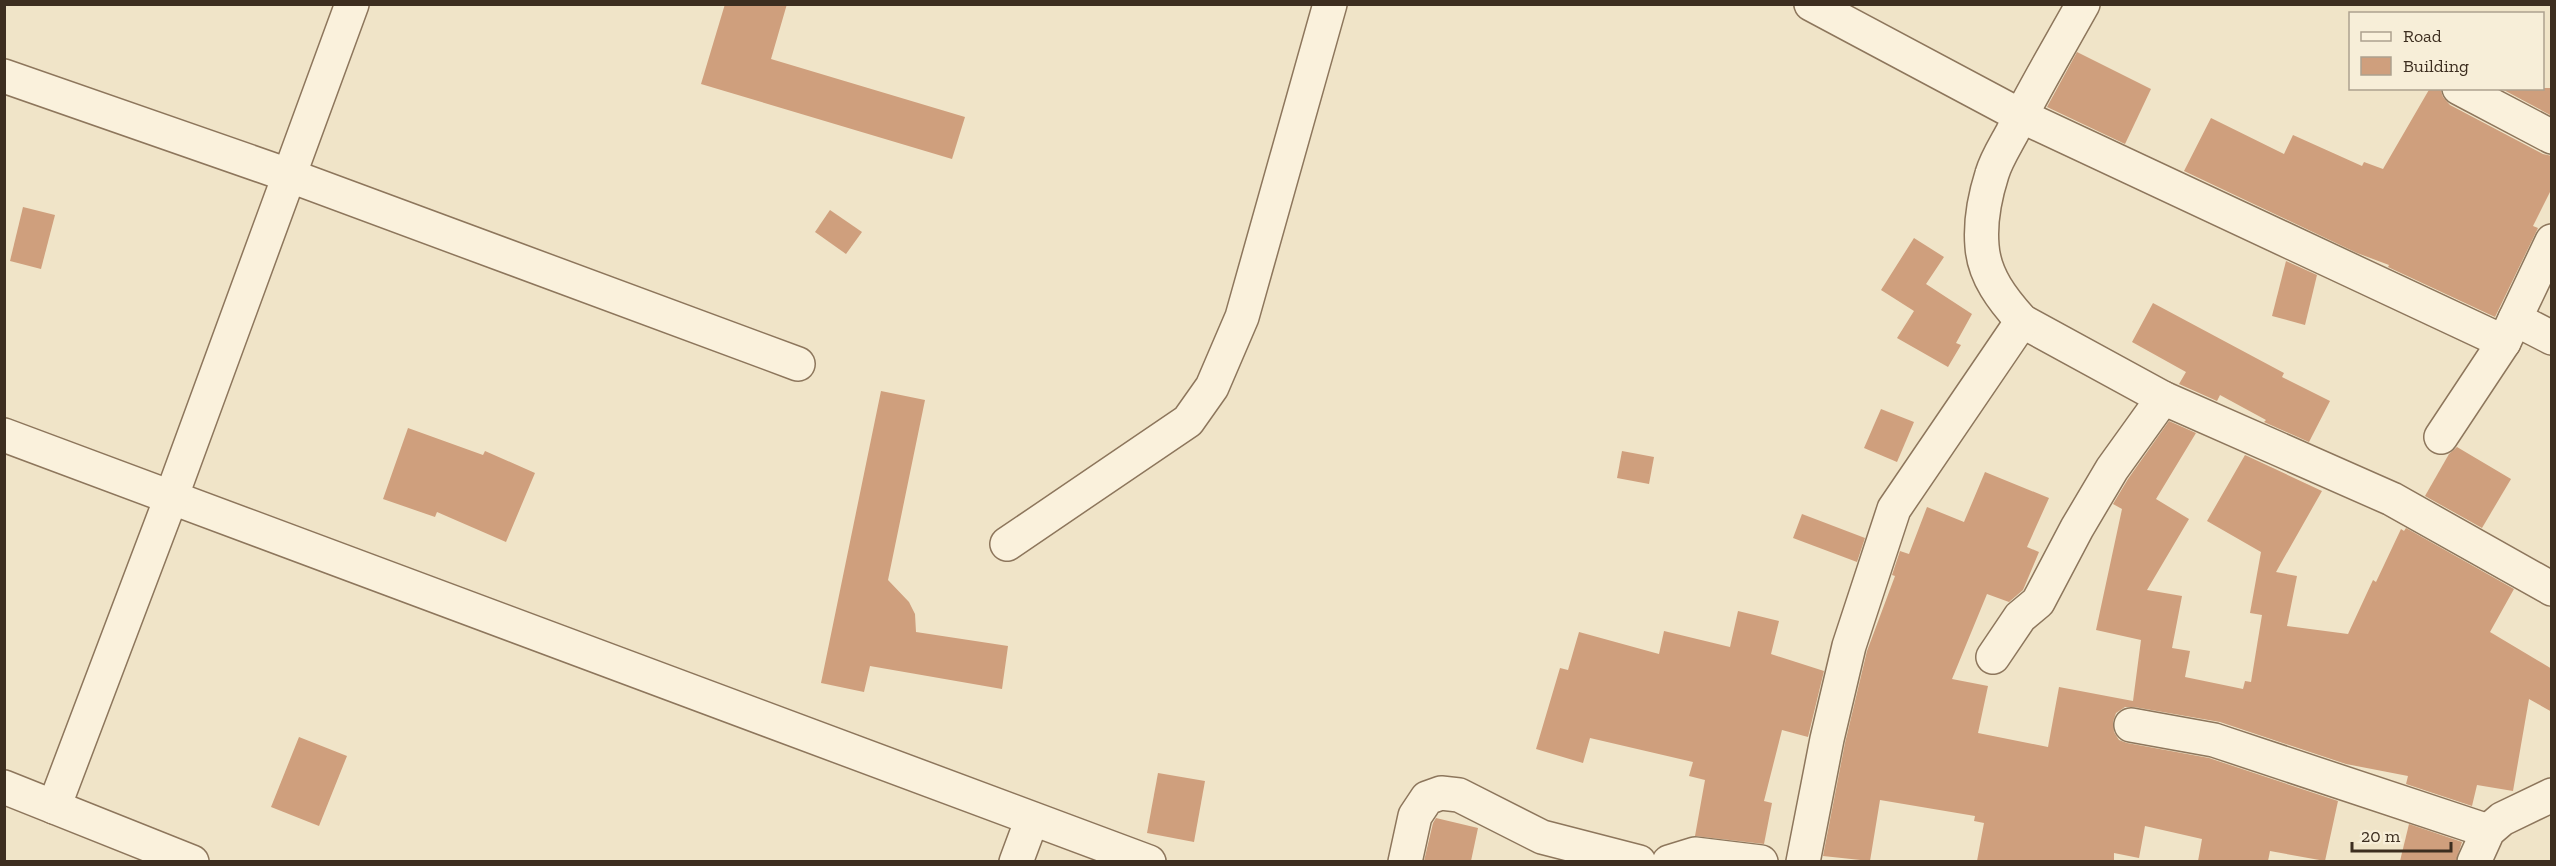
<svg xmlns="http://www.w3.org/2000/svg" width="2556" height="866" font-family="'Zilla Slab',serif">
<rect width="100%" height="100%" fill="#f0e4c8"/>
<g fill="#cf9f7d">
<path d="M 725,4 L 787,4 L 771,59 L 965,117 L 952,159 L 701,84 Z"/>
<path d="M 2077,52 L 2151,89 L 2125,144 L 2047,107 Z"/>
<path d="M 2430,88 L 2440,88 L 2443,97 L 2450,105 L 2543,154 L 2552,156 L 2552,188 L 2533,226 L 2538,228 L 2495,317 L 2388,267 L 2389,265 L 2357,253 L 2184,171 L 2211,118 L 2284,154 L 2293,135 L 2362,166 L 2364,162 L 2383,169 Z"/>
<path d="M 2500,88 L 2552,88 L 2552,116 Z"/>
<path d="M 23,207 L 55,215 L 41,269 L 10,261 Z"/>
<path d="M 830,210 L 862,232 L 846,254 L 815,232 Z"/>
<path d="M 1914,238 L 1944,257 L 1926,284 L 1972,314 L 1956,343 L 1961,345 L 1948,367 L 1897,338 L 1914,311 L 1881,290 Z"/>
<path d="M 2286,261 L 2317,275 L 2305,325 L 2272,316 Z"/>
<path d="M 2153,303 L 2284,373 L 2282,377 L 2330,401 L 2309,442 L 2264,422 L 2266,420 L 2220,395 L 2217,401 L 2179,384 L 2186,372 L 2132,342 Z"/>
<path d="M 881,391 L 925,400 L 888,580 L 909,602 L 915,614 L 916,632 L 1008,646 L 1002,689 L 870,666 L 864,692 L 821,683 Z"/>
<path d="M 1881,409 L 1914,422 L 1897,462 L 1864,448 Z"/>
<path d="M 2169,421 L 2196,433 L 2156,499 L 2189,519 L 2147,590 L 2182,596 L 2172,648 L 2190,651 L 2185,677 L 2243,689 L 2245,681 L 2251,682 L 2262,615 L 2250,613 L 2261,552 L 2207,521 L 2245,455 L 2322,491 L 2276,572 L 2297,576 L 2287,626 L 2348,634 L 2373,580 L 2376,582 L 2401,529 L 2404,531 L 2406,528 L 2514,589 L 2490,632 L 2552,669 L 2552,712 L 2529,699 L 2513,791 L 2477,785 L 2472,806 L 2406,784 L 2408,776 L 2346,764 L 2220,722 L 2134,707 L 2125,707 L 2116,713 L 2113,722 L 2114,732 L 2119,740 L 2127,743 L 2209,758 L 2338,801 L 2325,861 L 2270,851 L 2268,861 L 2198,861 L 2202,839 L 2145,826 L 2139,858 L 2114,853 L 2114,861 L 1977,861 L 1984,823 L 1974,821 L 1975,816 L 1880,800 L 1870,861 L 1823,856 L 1845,743 L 1867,651 L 1895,576 L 1892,575 L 1900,551 L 1909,554 L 1927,507 L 1964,522 L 1985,472 L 2049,498 L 2027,547 L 2039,552 L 2023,590 L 2009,602 L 1987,594 L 1952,679 L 1988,686 L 1978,733 L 2048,747 L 2059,687 L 2133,701 L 2141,640 L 2096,630 L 2122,509 L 2113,504 L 2128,479 Z"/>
<path d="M 408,428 L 483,455 L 485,451 L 535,473 L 506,542 L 437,512 L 435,517 L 383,499 Z"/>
<path d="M 2457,447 L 2511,479 L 2482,528 L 2425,496 L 2449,454 Z"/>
<path d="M 1622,451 L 1654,457 L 1649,484 L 1617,478 Z"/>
<path d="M 1802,514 L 1865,538 L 1857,562 L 1793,538 Z"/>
<path d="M 1738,611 L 1779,621 L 1771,654 L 1824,671 L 1808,737 L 1782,730 L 1764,801 L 1772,803 L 1764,844 L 1695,836 L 1705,780 L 1689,776 L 1693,762 L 1590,738 L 1583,763 L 1536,749 L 1560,668 L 1568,670 L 1579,632 L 1659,654 L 1664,631 L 1730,647 Z"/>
<path d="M 299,737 L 347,756 L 319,826 L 271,807 Z"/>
<path d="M 1158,773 L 1205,781 L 1194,842 L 1147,833 Z"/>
<path d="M 1436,818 L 1478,828 L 1471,861 L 1424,861 L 1433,823 Z"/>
<path d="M 2409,824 L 2462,842 L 2456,861 L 2400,861 Z"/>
</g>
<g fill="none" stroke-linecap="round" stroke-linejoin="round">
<g stroke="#8d765c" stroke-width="36">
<g id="minor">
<path d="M 1811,4 L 2021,116 L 2504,342"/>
<path d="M 2083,4 C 2059,47 2034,89 2012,133 C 2005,146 1996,160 1992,174 C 1985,196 1980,223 1982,246 C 1984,276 2003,300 2022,321 L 2163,398 L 2392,499 L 2552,589"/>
<path d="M 4,76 L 288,175 L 798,364"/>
<path d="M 2459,88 L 2552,137"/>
<path d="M 2515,319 L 2552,338"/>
<path d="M 4,435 L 1149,862"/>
<path d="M 2441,437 L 2504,342 L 2552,241"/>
<path d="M 1007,544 L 1188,421 L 1212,387 L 1242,317 L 1330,4"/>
<path d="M 1993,657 L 2020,617 L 2038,602 L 2077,528 L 2112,469 L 2163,398"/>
<path d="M 2131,725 L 2214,740 L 2488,831"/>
<path d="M 4,787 L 192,862"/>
<path d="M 54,807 L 171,498 L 352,4"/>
<path d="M 1016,862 L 1032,819"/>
<path d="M 1405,862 L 1415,816 L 1427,798 L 1441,793 L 1459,795 L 1542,837 L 1639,862"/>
<path d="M 1669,862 L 1695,854 L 1761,862"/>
<path d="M 1803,862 L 1827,739 L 1849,646 L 1894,509 L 2022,321"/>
<path d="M 2474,862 L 2488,831 L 2502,819 L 2552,795"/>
</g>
</g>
<use href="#minor" stroke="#faf1dc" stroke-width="33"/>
</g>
<rect width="2556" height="866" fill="none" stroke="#3d2e20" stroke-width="12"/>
<rect x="2349" y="12" width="195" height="78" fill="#f7eed8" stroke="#ada18e" stroke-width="1.5"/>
<rect x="2361" y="32" width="30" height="9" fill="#faf1dc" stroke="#ada18e" stroke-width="1.5"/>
<text x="2403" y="42" font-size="18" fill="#3d2e20">Road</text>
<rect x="2361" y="57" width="30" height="18" fill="#cf9f7d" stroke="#ada18e" stroke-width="1.5"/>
<text x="2403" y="72" font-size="18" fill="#3d2e20">Building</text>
<path d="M2352 842v9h99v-9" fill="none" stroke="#3d2e20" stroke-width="3"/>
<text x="2361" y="842" font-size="18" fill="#3d2e20" stroke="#f7eed8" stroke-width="4.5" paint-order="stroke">20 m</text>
</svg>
